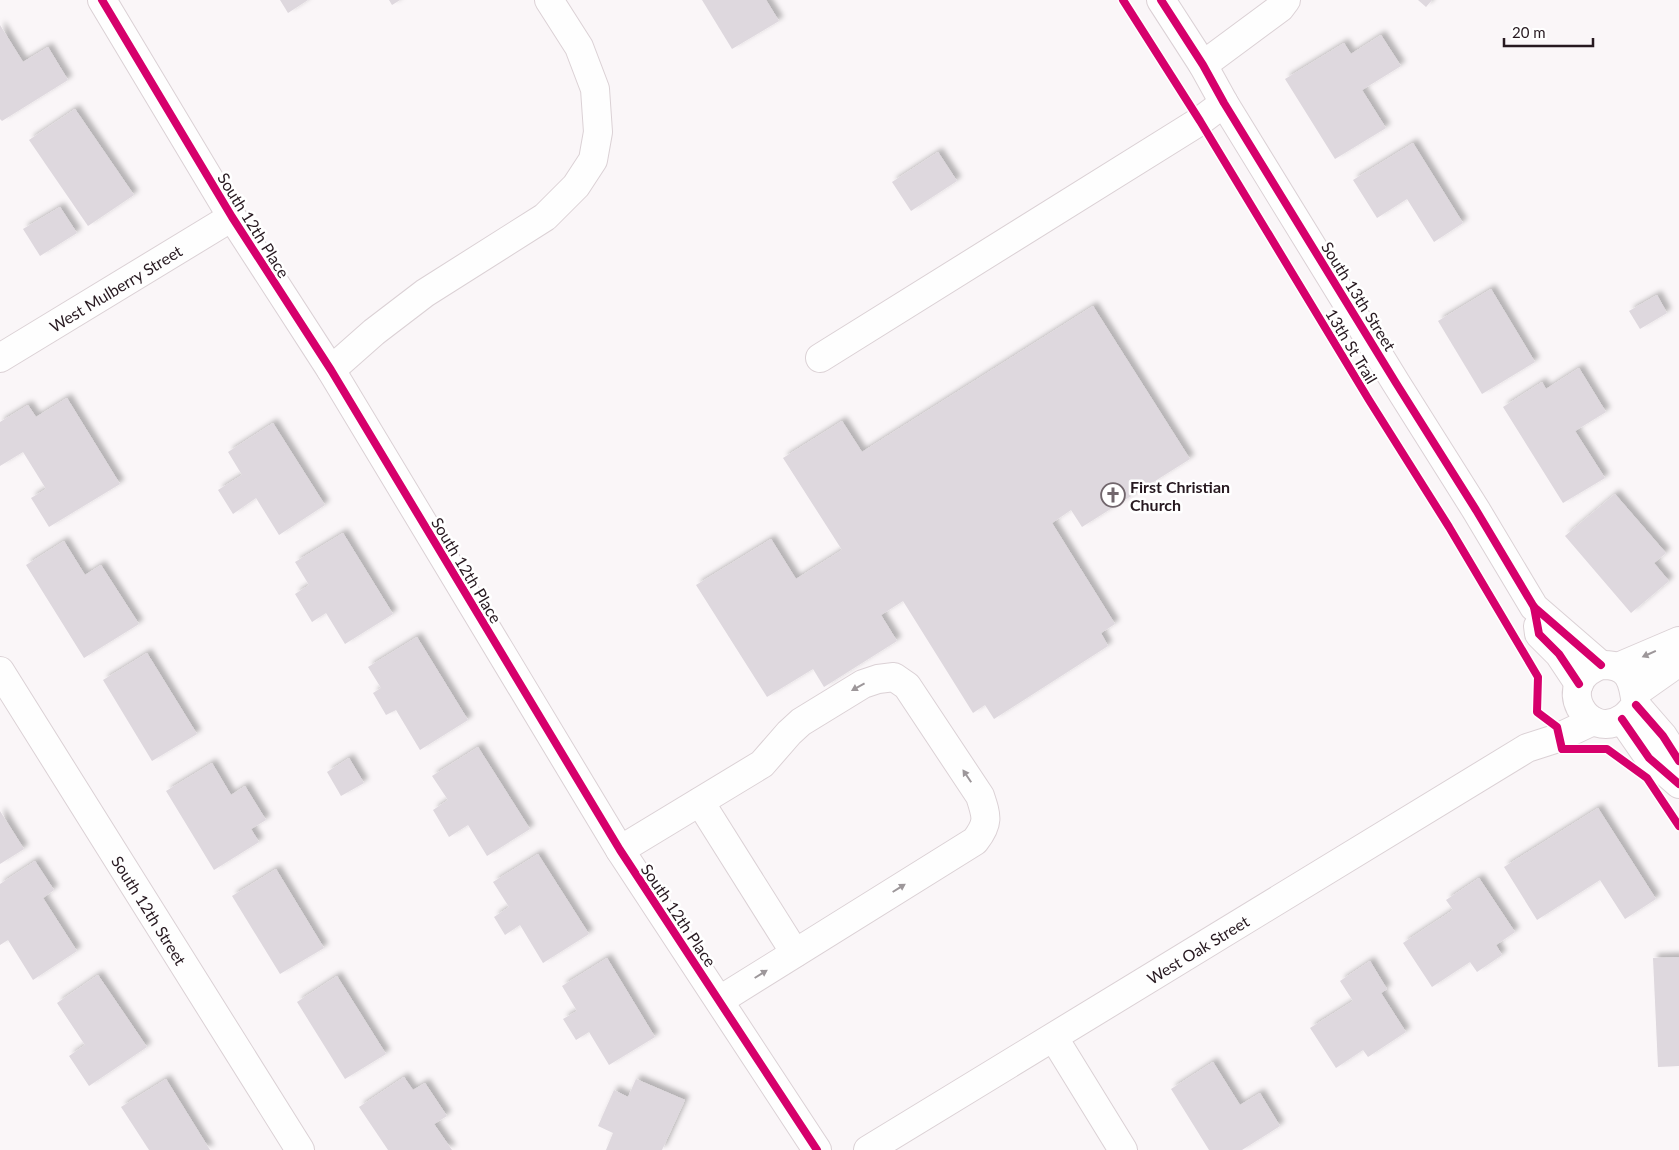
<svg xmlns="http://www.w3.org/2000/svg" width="1679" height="1150" font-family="Lato,sans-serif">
<defs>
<filter id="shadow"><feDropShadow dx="4.5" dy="-4.5" stdDeviation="2.5" flood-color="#0004"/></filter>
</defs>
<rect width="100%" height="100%" fill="#faf6f8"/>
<g fill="#ded8de" filter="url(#shadow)">
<path d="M 280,0 L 308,0 L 288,13 Z"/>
<path d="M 389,0 L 400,0 L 392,5 Z"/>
<path d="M 702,0 L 766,0 L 779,21 L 732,49 Z"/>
<path d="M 1418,0 L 1432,0 L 1426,7 Z"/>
<path d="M 0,25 L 23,62 L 48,47 L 68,80 L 2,121 L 0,119 Z"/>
<path d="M 1381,35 L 1401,66 L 1362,90 L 1386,128 L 1335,159 L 1285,79 L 1344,43 L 1351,54 Z"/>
<path d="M 75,109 L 134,195 L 88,226 L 29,140 Z"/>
<path d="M 1413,143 L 1463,223 L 1434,242 L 1407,199 L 1377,218 L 1353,180 Z"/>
<path d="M 938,152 L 957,181 L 911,211 L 892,182 Z"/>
<path d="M 60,207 L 77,233 L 40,256 L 23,229 Z"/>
<path d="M 1491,289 L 1535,362 L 1482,394 L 1438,321 Z"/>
<path d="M 1657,295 L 1667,313 L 1640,329 L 1629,311 Z"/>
<path d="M 1093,306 L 1190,459 L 1082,527 L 1071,510 L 1052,523 L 1115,624 L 1101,633 L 1108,646 L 994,719 L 985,705 L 973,713 L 903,601 L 881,615 L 897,641 L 824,687 L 813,669 L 767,697 L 696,585 L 771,539 L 796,579 L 842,550 L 783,458 L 842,421 L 862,452 Z"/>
<path d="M 1579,368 L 1606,412 L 1575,431 L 1605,478 L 1563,503 L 1503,407 L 1542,382 L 1546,389 Z"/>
<path d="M 67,398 L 120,484 L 49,527 L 31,498 L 46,489 L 23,452 L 0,466 L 0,422 L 28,405 L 36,417 Z"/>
<path d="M 273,423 L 325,505 L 279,535 L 256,498 L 233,514 L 218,490 L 242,475 L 228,452 Z"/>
<path d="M 1615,494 L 1666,553 L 1654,563 L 1669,581 L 1631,613 L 1565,536 Z"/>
<path d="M 343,533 L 393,614 L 345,644 L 326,613 L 312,622 L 295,594 L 309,585 L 295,562 Z"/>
<path d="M 64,541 L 85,575 L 101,565 L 139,624 L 84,658 L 26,565 Z"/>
<path d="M 417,637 L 468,720 L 420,750 L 396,710 L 386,715 L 373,693 L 381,688 L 368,667 Z"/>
<path d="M 147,653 L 197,734 L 152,761 L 103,680 Z"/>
<path d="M 478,747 L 530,829 L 487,856 L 468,825 L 449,837 L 433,810 L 448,800 L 432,776 Z"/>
<path d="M 349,758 L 364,783 L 341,796 L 327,772 Z"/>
<path d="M 212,763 L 231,795 L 245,786 L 266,820 L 251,829 L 259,842 L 214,870 L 166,791 Z"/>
<path d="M 1598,808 L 1656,899 L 1625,919 L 1600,880 L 1537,920 L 1504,867 Z"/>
<path d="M 0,811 L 24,849 L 0,864 Z"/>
<path d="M 538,854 L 589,934 L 543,963 L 520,925 L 505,935 L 494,917 L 509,907 L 493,882 Z"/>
<path d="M 35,861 L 54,890 L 43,898 L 77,951 L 33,980 L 8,940 L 0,945 L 0,884 Z"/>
<path d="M 276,869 L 324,948 L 280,974 L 232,896 Z"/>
<path d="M 1479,878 L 1515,932 L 1496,945 L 1502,955 L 1477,972 L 1470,962 L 1432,987 L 1403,943 L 1453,910 L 1446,900 Z"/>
<path d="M 1679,957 L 1679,1066 L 1658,1067 L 1653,958 Z"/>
<path d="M 607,958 L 655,1037 L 609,1065 L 589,1032 L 576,1040 L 563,1019 L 577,1011 L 562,986 Z"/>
<path d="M 1370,961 L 1387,989 L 1381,993 L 1406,1032 L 1368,1057 L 1363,1050 L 1336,1068 L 1310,1028 L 1353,1001 L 1340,981 Z"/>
<path d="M 98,975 L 147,1047 L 89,1086 L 69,1056 L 85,1045 L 57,1003 Z"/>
<path d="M 337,976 L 386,1054 L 345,1079 L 297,1002 Z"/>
<path d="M 1213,1062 L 1240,1105 L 1260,1093 L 1280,1126 L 1242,1150 L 1209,1150 L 1171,1089 Z"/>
<path d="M 404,1077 L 413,1090 L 425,1083 L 447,1116 L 434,1124 L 452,1150 L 388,1150 L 359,1107 Z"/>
<path d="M 166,1079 L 210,1150 L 149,1150 L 121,1107 Z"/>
<path d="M 636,1079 L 685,1100 L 662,1150 L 606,1150 L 613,1133 L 598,1126 L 614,1090 L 628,1097 Z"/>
</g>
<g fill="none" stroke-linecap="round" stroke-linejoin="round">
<g stroke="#dbd1d5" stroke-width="30">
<g id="minor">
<path d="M 102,0 L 232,217 L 331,370 L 620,850 L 817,1150"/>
<path d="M 1161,0 L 1203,65 L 1224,103 L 1396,383 L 1476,510 L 1534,607 L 1601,665"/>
<path d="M 1203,65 L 1280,8 L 1286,0"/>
<path id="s1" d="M 0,358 L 232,217"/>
<path d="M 820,358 L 1200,121 L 1224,103"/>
<path d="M 331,370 L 374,332 L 425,293 L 545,217 L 576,186 L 593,160 L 598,132 L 595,89 L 579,47 L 549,0"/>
<path d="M 1538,626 L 1539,634 L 1559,654 L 1579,684"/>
<path d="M 1601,665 C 1630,664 1633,681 1636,705 C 1632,709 1628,715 1623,718 C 1587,743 1552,682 1601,665 Z"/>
<path d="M 1618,667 L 1679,641"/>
<path id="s2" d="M 0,671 L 300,1150"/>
<path d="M 1635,693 L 1679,662"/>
<path d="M 1636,705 L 1663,736 L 1679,761"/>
<path d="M 1622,719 L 1649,758 L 1679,784"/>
<path d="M 700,802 L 795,953"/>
<path d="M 620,850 L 762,764 L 789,733 L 801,722 L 863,684 L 878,679 L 894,677 L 907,686 L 980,796 C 987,817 989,823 975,841 L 720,1000"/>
<path d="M 1054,1038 L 1123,1150"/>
<path id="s3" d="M 868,1150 L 1527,748 L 1555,739 L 1593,721"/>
</g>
</g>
<use href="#minor" stroke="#fefefe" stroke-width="28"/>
<g stroke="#fff" stroke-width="11">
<g id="cycleway">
<path d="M 102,0 L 232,217 L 331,370 L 620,850 L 817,1150"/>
<path d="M 1123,0 L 1200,121 L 1369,400 L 1449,527 L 1538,677 L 1537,712 L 1557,727 L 1562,749 L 1607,749 L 1647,778 L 1679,826"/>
<path d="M 1161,0 L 1203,65 L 1224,103 L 1396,383 L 1476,510 L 1534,607 L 1601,665"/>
<path d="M 1534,607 L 1539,634 L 1559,654 L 1579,684"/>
<path d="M 1636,705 L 1663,736 L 1679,761"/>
<path d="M 1622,719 L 1649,758 L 1679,784"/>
</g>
</g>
<use href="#cycleway" stroke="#d6006c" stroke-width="8"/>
</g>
<defs><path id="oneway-solid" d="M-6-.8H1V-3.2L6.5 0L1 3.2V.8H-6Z" transform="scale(1.25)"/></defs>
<g fill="#9d979a">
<use href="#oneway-solid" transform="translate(1649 654) rotate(156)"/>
<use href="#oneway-solid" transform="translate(858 687) rotate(151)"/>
<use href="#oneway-solid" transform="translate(967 776) rotate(-124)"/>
<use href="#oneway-solid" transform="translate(899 888) rotate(-32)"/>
<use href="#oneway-solid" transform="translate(761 974) rotate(-32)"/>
</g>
<defs>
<g id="church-ring" transform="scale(1.25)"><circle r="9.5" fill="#fff" stroke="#71666c" stroke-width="1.5"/><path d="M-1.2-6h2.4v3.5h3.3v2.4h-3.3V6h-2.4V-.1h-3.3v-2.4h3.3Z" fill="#71666c"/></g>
</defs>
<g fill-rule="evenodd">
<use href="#church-ring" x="1113" y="495"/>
</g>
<g text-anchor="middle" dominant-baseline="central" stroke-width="5" stroke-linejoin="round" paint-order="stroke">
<g font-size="16" fill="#271920" stroke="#fff">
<text transform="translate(254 225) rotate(58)">South 12th Place</text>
<text stroke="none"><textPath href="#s1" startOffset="135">West Mulberry Street</textPath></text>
<text transform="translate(1359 296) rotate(58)">South 13th Street</text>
<text transform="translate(1352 346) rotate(59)">13th St Trail</text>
<text transform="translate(467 570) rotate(59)">South 12th Place</text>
<text stroke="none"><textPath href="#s2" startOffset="282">South 12th Street</textPath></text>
<text transform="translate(679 915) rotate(56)">South 12th Place</text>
<text stroke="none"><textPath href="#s3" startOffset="386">West Oak Street</textPath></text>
</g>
<g font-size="16" font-weight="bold" fill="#271920" stroke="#fff" text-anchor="start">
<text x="1130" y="486">First Christian<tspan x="1130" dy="18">Church</tspan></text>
</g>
</g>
<path d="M1504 38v8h89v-8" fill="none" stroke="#271920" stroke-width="2.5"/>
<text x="1512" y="38" font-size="15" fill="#271920" stroke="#ffffff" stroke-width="4" paint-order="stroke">20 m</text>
</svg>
